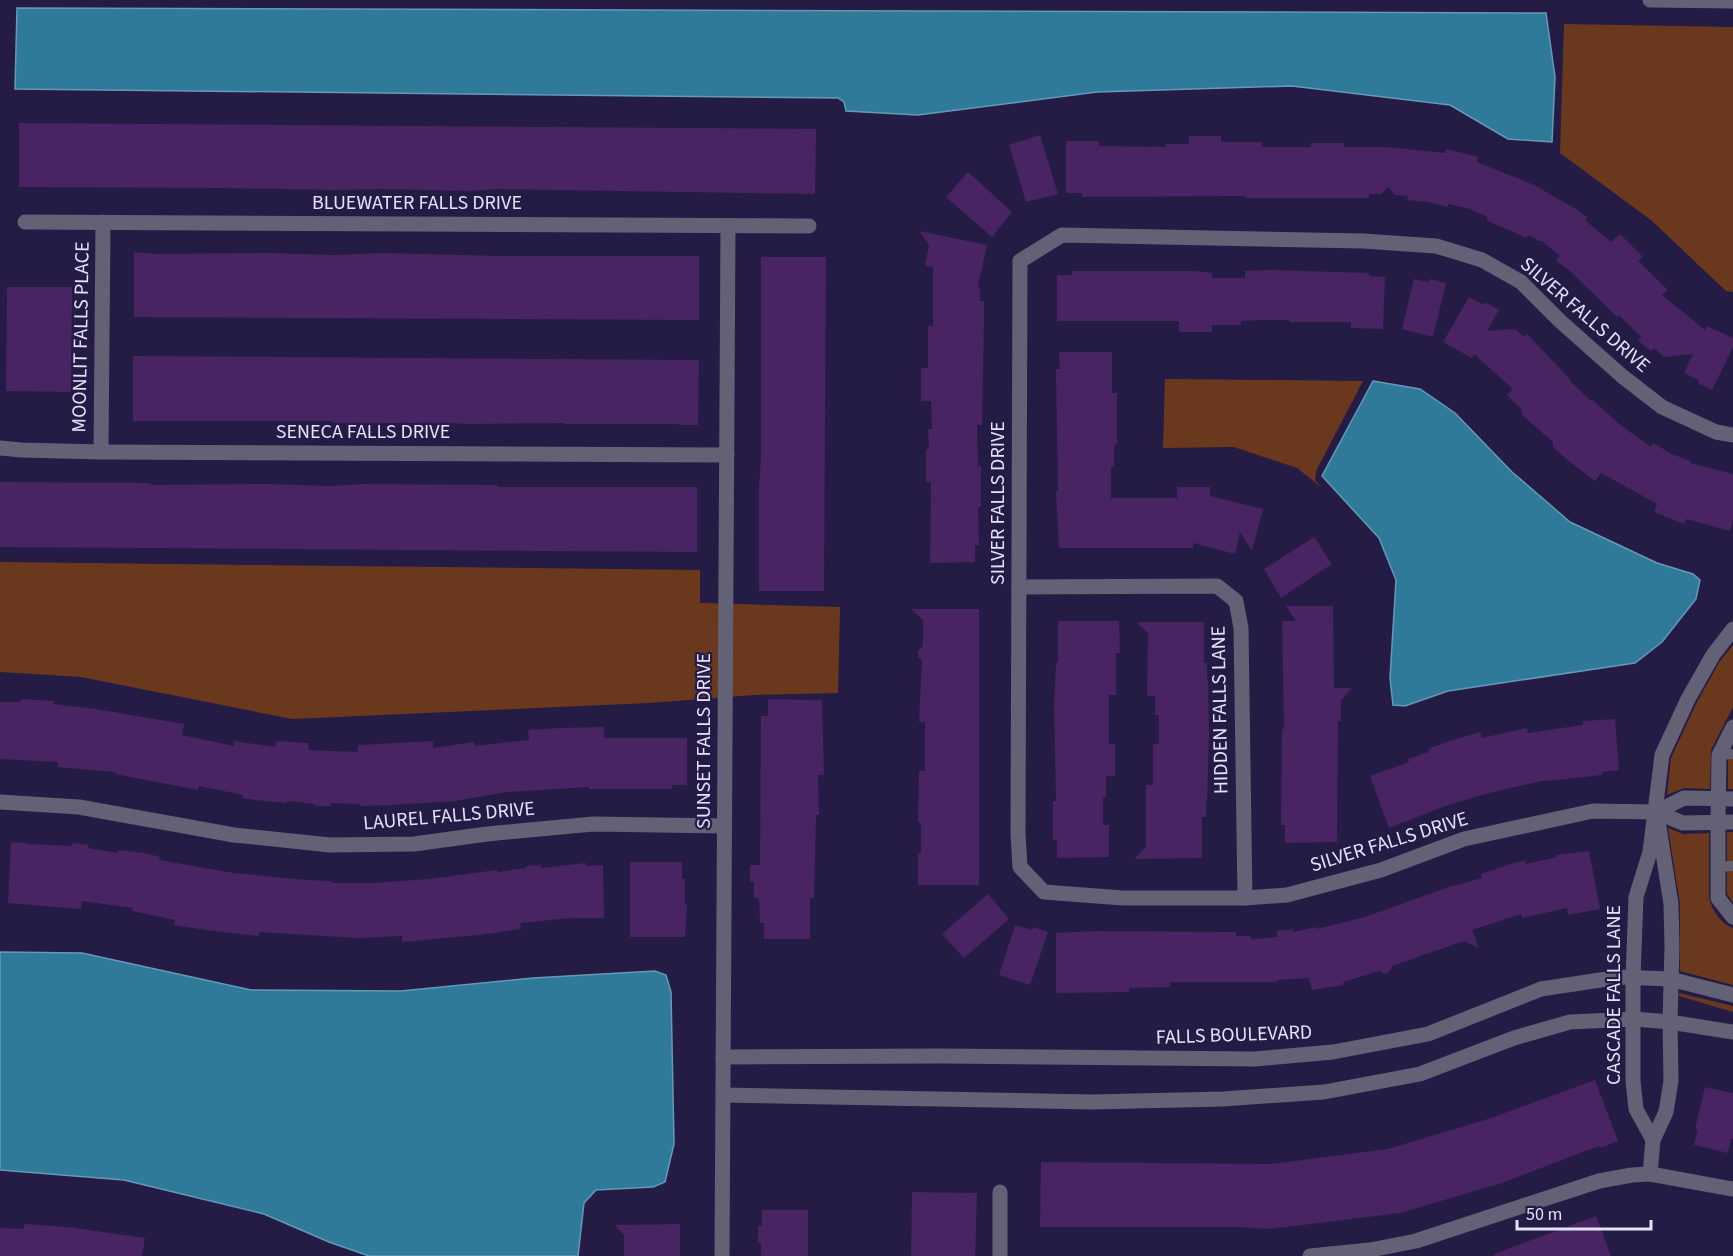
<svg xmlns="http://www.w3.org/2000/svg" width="1733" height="1256" font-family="'Source Sans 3',sans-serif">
<rect width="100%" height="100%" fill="#241c45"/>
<g fill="#6a391d">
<path d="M 1564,24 L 1733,27 L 1733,292 L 1726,291 L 1651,220 L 1560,153 Z"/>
<path d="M 1165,379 L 1363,381 L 1316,471 L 1315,480 L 1321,487 L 1297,468 L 1234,447 L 1163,448 Z"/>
<path d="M 0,562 L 700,570 L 700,603 L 840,607 L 838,693 L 754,695 L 649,703 L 292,719 L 81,677 L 0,672 Z"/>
<path d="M 1733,645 L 1733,707 L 1711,750 L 1710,789 L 1684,788 L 1667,795 L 1671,758 L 1696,704 L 1720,661 Z"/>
<path d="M 1733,748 L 1733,789 L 1728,789 L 1728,758 Z"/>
<path d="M 1668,828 L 1683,834 L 1709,833 L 1709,898 C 1712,910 1721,924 1733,928 L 1733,985 L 1680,971 L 1680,904 Z"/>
<path d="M 1727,832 L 1733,832 L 1733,903 L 1727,894 Z"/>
<path d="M 1679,993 L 1733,1006 L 1733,1012 L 1679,996 Z"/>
</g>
<g fill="#2f7a99" stroke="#6599b7" stroke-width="1.5">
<path d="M 17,8 L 1546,13 L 1555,77 L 1552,142 L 1508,139 L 1450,105 L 1292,86 L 1097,92 L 918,115 L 846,111 L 844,102 L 838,98 L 15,89 Z"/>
<path d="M 1373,381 L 1420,389 L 1455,413 L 1512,472 L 1570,522 L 1657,563 L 1693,574 L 1700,580 L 1696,599 L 1662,642 L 1635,663 L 1448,691 L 1405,706 L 1393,705 L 1390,678 L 1396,580 L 1379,538 L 1322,476 Z"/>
<path d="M 0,952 L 82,953 L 251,990 L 401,991 L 533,978 L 655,971 L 666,975 L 671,992 L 674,1144 L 665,1182 L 653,1187 L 596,1190 L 584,1203 L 578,1256 L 369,1256 L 329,1242 L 264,1214 L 124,1180 L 0,1170 Z"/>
</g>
<g fill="#482462">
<path d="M 19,123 L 816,129 L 815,194 L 498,189 L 469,191 L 383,189 L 335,190 L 219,188 L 19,187 Z"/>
<path d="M 1040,135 L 1058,194 L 1026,202 L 1009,145 Z"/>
<path d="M 1189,136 L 1221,136 L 1221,142 L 1262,142 L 1262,147 L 1311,147 L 1311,143 L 1344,143 L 1344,147 L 1387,147 L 1445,153 L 1446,149 L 1478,157 L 1477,162 L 1534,185 L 1576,209 L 1587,217 L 1585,220 L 1611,242 L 1620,234 L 1643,257 L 1638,261 L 1668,290 L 1662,295 L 1705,330 L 1707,326 L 1733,338 L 1733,347 L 1712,390 L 1698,383 L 1699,380 L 1684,373 L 1693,354 L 1664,357 L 1654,348 L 1651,351 L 1638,341 L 1641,337 L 1619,315 L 1617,317 L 1569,270 L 1556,261 L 1560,256 L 1542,241 L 1539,241 L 1528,235 L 1526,238 L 1486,220 L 1488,217 L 1470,209 L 1448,204 L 1448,207 L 1428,202 L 1407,200 L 1408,196 L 1395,195 L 1388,187 L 1382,194 L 1369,194 L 1369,198 L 1246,198 L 1246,196 L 1082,197 L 1082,193 L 1066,193 L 1066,141 L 1099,141 L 1099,146 L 1166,147 L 1166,144 L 1189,144 Z"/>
<path d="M 968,172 L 1012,212 L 992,237 L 946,197 Z"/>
<path d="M 919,231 L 987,245 L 978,286 L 980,288 L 980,301 L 984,301 L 984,318 L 982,425 L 977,425 L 978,466 L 981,466 L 981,507 L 978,507 L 979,545 L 975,545 L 975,562 L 930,563 L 931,482 L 926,482 L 926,449 L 929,449 L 928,429 L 932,429 L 931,401 L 921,401 L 921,368 L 928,368 L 928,326 L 933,326 L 933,267 L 925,266 L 929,245 Z"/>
<path d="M 134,252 L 153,254 L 268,253 L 335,255 L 383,253 L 499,256 L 699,256 L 699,320 L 134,317 Z"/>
<path d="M 761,257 L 826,257 L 824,591 L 759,591 L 759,487 L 761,457 Z"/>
<path d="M 1269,270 L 1369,273 L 1369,276 L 1385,277 L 1383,329 L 1351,328 L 1351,322 L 1289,322 L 1289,320 L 1261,320 L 1241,321 L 1241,325 L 1212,325 L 1212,332 L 1179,332 L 1179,321 L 1057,321 L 1057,275 L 1072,275 L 1072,271 L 1195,271 L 1212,273 L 1212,278 L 1245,278 L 1245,271 Z"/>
<path d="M 1414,279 L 1429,282 L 1430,279 L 1446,283 L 1433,337 L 1402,329 Z"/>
<path d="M 7,287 L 72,287 L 71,392 L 6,391 Z"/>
<path d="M 1469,297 L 1484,305 L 1485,302 L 1499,310 L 1487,331 L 1515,329 L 1524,337 L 1527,334 L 1570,379 L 1569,380 L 1591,401 L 1593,400 L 1619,424 L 1651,447 L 1653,443 L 1672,454 L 1690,461 L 1690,463 L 1733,474 L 1733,519 L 1730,531 L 1686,519 L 1684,524 L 1654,512 L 1657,504 L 1601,473 L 1595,481 L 1565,458 L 1553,447 L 1553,442 L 1522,415 L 1522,410 L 1507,395 L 1513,389 L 1474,354 L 1472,358 L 1443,342 Z"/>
<path d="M 1059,352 L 1112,352 L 1112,393 L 1117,393 L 1117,443 L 1114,446 L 1114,467 L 1111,467 L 1111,498 L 1177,498 L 1177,487 L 1210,487 L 1210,496 L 1263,509 L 1252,551 L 1240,532 L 1235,554 L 1193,543 L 1193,548 L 1059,548 L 1056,491 L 1058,491 L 1056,369 L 1060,369 Z"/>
<path d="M 133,356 L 699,360 L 698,425 L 679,425 L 679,424 L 564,424 L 564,423 L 468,424 L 449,423 L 333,423 L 333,421 L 133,421 Z"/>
<path d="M 0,482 L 151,483 L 151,485 L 266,484 L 333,486 L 362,484 L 497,485 L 497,487 L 697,487 L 697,552 L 0,547 Z"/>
<path d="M 1314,537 L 1332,564 L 1281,598 L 1264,569 Z"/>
<path d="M 1286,606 L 1333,606 L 1334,688 L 1352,688 L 1341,700 L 1341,721 L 1338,721 L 1337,842 L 1285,843 L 1285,825 L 1281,825 L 1282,729 L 1284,729 L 1282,621 L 1296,621 Z"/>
<path d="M 911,609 L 979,609 L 979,885 L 918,885 L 918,853 L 921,853 L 921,824 L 918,821 L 919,771 L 925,771 L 925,722 L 919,722 L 922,660 L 918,657 L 918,651 L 923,646 L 923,620 Z"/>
<path d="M 1058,621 L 1119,621 L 1120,653 L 1116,653 L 1116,695 L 1109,695 L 1109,744 L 1115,744 L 1115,776 L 1106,776 L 1106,797 L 1103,797 L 1103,825 L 1109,825 L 1109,857 L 1057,858 L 1057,840 L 1053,840 L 1053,801 L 1056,801 L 1054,704 L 1056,663 L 1058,663 Z"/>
<path d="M 1136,622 L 1204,622 L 1204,663 L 1207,663 L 1207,679 L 1208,679 L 1209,735 L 1207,801 L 1206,801 L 1206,817 L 1202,817 L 1202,858 L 1134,859 L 1146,847 L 1146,785 L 1153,785 L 1153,744 L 1159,744 L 1159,715 L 1155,715 L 1155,696 L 1147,696 L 1148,633 Z"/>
<path d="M 21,699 L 54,701 L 53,704 L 96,709 L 184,724 L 182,735 L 234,746 L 234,741 L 275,747 L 276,741 L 309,743 L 308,750 L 358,752 L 358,745 L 433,741 L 433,748 L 474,742 L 475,746 L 529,740 L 528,730 L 560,728 L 604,727 L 604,738 L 687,738 L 687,785 L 672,785 L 672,789 L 589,789 L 589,787 L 507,792 L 455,801 L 392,805 L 360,806 L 360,804 L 331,803 L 331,806 L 315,806 L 315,804 L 287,801 L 287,803 L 255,800 L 243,798 L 243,795 L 199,786 L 198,790 L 115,774 L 116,772 L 58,767 L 58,762 L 0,759 L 0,702 L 21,702 Z"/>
<path d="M 768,699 L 822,700 L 824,775 L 818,775 L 819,815 L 816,815 L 814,898 L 810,898 L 810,939 L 764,939 L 764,923 L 760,923 L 759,898 L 754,898 L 754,882 L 750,882 L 750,865 L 760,865 L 761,716 L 768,716 Z"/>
<path d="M 1615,719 L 1619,770 L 1602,772 L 1602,775 L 1547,781 L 1546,780 L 1493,792 L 1448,805 L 1389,828 L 1370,776 L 1409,762 L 1408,759 L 1428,752 L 1430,748 L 1447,742 L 1480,732 L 1482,738 L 1527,728 L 1528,733 L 1583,725 L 1583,721 Z"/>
<path d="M 11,842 L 27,843 L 27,844 L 72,846 L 73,843 L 89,845 L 88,848 L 117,853 L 118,850 L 144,853 L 160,857 L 159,860 L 234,873 L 307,880 L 332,881 L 332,883 L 373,883 L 429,879 L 497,870 L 497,872 L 526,868 L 526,866 L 541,865 L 541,868 L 586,863 L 586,866 L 603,865 L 604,918 L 572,918 L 520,923 L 521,929 L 479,935 L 402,942 L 402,936 L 359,938 L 259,932 L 259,936 L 206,930 L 174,925 L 175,920 L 132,911 L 133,908 L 82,901 L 81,909 L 8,903 Z"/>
<path d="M 1589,851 L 1600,909 L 1568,915 L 1567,908 L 1522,918 L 1521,914 L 1472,930 L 1479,948 L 1464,941 L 1392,966 L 1389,972 L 1384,974 L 1379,971 L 1343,982 L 1344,985 L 1312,990 L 1309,978 L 1277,980 L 1277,982 L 1170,982 L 1170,987 L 1129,988 L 1129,992 L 1056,993 L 1056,933 L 1097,931 L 1236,932 L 1236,936 L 1249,936 L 1253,939 L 1277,937 L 1277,931 L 1293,929 L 1293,932 L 1317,927 L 1317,929 L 1365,917 L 1454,885 L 1454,886 L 1482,878 L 1481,874 L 1516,862 L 1525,861 L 1526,864 L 1557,857 L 1557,855 Z"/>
<path d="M 630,862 L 682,862 L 682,879 L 685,879 L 685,904 L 687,904 L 685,937 L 630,937 Z"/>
<path d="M 988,894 L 1009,919 L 964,958 L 942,934 Z"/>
<path d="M 1015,925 L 1032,930 L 1033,927 L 1048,932 L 1030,985 L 999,975 Z"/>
<path d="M 1595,1080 L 1618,1141 L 1600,1148 L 1599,1146 L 1502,1183 L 1400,1213 L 1269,1229 L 1241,1227 L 1040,1227 L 1041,1162 L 1271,1164 L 1388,1149 L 1488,1119 Z"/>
<path d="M 1705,1087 L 1733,1093 L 1733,1139 L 1731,1139 L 1728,1153 L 1694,1145 L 1698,1129 L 1695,1129 Z"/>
<path d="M 912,1192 L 977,1193 L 975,1256 L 911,1256 Z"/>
<path d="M 762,1210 L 808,1210 L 808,1256 L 761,1256 L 761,1243 L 758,1243 L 758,1226 L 762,1226 Z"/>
<path d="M 1596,1216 L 1611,1256 L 1494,1256 L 1494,1254 Z"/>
<path d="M 24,1224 L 68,1227 L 145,1238 L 142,1256 L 0,1256 L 0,1228 L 24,1229 Z"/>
<path d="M 680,1224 L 680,1256 L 624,1256 L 624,1235 L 615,1225 Z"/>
</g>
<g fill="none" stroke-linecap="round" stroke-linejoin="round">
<g stroke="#626175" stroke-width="10">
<path d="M 1719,755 L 1733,754"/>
<path d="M 1718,867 L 1733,866"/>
</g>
<g stroke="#626175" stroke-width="15">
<path d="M 25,222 L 809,226"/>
<path d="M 1733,435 L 1716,432 L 1662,407 L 1622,376 L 1560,321 L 1521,282 L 1482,260 L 1436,246 L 1363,241 L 1062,235 L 1020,261 L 1018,834 L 1020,867 L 1044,892 L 1123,898 L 1245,898 L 1287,895 L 1381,870 L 1464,839 L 1593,811 L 1656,812 L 1683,823 L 1733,822"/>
<path d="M 0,448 L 21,450 L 101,452 L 727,455"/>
<path d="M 101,452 L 103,222"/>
<path d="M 1019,587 L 1217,586 L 1236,601 L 1241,628 L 1245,898"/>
<path d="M 1733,727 L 1719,755 L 1718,822 L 1718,898 L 1733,917"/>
<path d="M 0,802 L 79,807 L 234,835 L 330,845 L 414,844 L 487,834 L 593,824 L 724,826"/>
<path d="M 1656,812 L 1684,798 L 1733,799"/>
<path d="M 1653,1140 L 1636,1109 L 1633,1081 L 1633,978 L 1636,897 L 1650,852 L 1662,755 L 1688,699 L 1713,655 L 1733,629"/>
<path d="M 1650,1174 L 1653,1140 L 1666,1112 L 1671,1081 L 1670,1022 L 1672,946 L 1671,904 L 1659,827"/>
<path d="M 1000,1192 L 1000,1256"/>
<path d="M 722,1256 L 728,226"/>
<path d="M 1310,1256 L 1370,1250 L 1416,1241 L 1599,1181 L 1632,1175 L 1650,1174 L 1733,1189"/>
</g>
<g stroke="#626175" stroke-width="15">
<path d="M 1650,0 L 1733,1"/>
<path d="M 723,1057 L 942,1056 L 1255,1059 L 1333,1052 L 1428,1034 L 1541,989 L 1620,977 L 1670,979 L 1733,995"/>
<path d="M 724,1095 L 1091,1102 L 1223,1099 L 1324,1092 L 1420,1074 L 1514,1038 L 1570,1022 L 1634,1019 L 1670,1022 L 1733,1032"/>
</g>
</g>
<g text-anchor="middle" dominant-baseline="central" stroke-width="4.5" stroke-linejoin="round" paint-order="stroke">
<g font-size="20" fill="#e4e2fd" stroke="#241c45">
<text x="417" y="203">BLUEWATER FALLS DRIVE</text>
<text transform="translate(1585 315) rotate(41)">SILVER FALLS DRIVE</text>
<text transform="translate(81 337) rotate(-89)">MOONLIT FALLS PLACE</text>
<text x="363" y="432">SENECA FALLS DRIVE</text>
<text transform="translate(998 503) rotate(-90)">SILVER FALLS DRIVE</text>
<text transform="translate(1220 710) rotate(-91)">HIDDEN FALLS LANE</text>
<text transform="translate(704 741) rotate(-90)">SUNSET FALLS DRIVE</text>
<text transform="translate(449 816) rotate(-5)">LAUREL FALLS DRIVE</text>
<text transform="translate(1389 842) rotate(-17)">SILVER FALLS DRIVE</text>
<text transform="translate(1614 995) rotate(-90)">CASCADE FALLS LANE</text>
<text transform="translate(1234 1035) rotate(-2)">FALLS BOULEVARD</text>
</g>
</g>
<path d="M1517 1220v9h134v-9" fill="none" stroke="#e4e2fd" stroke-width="3"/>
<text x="1526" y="1220" font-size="18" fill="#e4e2fd" stroke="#241c45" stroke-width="4.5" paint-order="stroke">50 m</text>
</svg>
